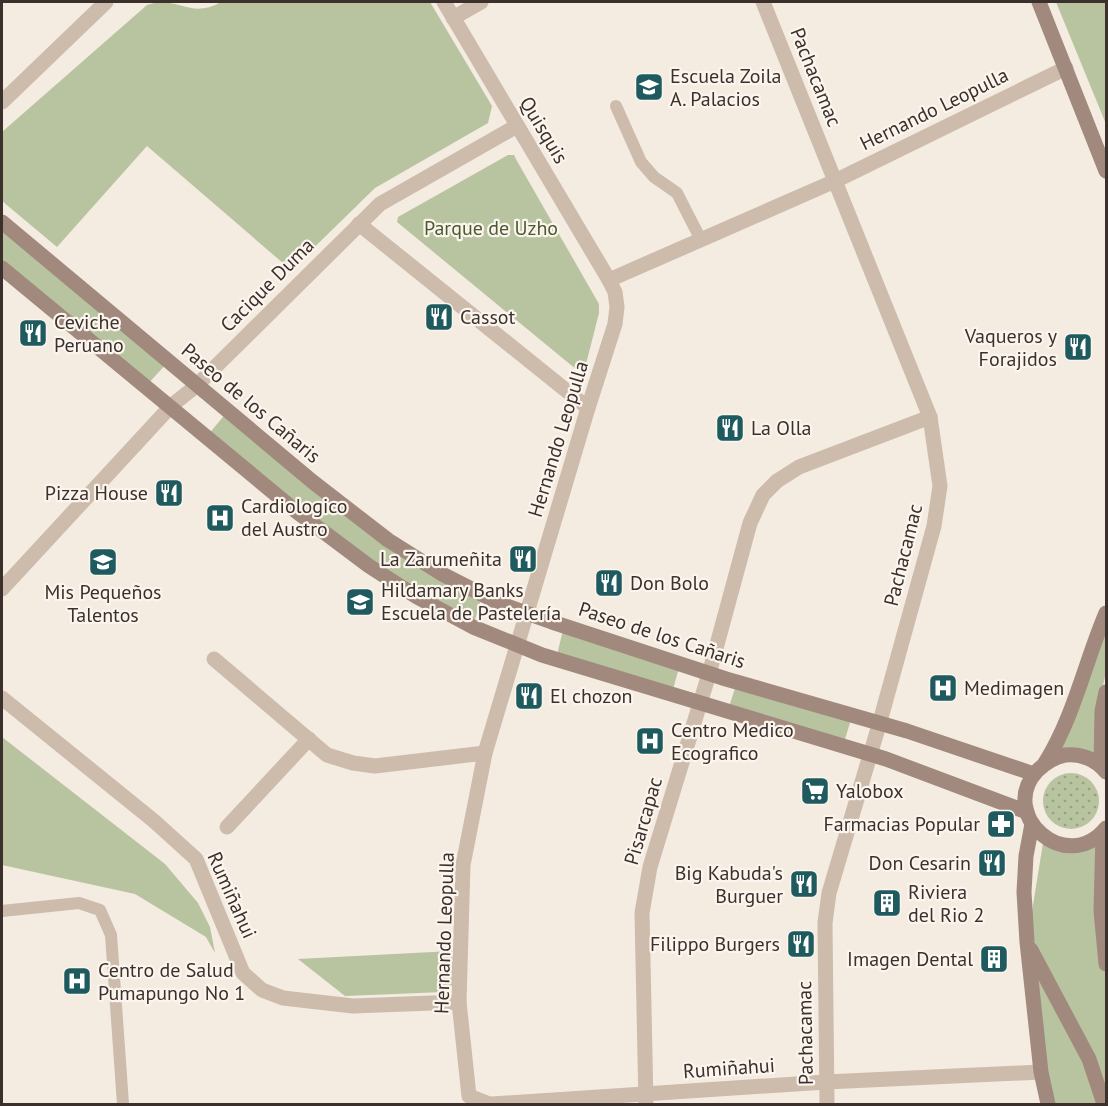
<svg xmlns="http://www.w3.org/2000/svg" width="1108" height="1106" font-family="'PT Sans',sans-serif">
<defs>
<pattern id="garden-dots" width="8" height="8" patternUnits="userSpaceOnUse" patternTransform="scale(1.5)"><rect width="8" height="8" fill="#b8c4a0"/><path d="M2 2h.1M6 6h.1" fill="none" stroke="#97a083" stroke-width="1.8" stroke-linecap="round"/></pattern>
</defs>
<rect width="100%" height="100%" fill="#f4ebe1"/>
<g fill="#b8c4a0">
<path d="M 158,2 C 183,2 195,17 221,2 L 430,2 L 492,106 L 488,123 L 375,188 L 291,270 L 147,146 L 57,247 L 2,201 L 2,132 L 147,5 Z"/>
<path d="M 1056,2 L 1106,2 L 1106,124 Z"/>
<path d="M 508,155 L 514,155 L 517,161 L 599,304 L 599,313 L 586,364 L 582,370 L 577,370 L 397,222 L 398,217 Z"/>
<path d="M 2,222 L 168,362 L 146,386 L 2,268 Z"/>
<path d="M 228,411 L 313,482 L 482,595 L 473,627 L 417,597 L 207,436 Z"/>
<path d="M 1106,623 L 1106,672 L 1099,703 L 1097,757 L 1056,753 Z"/>
<path d="M 564,626 L 680,664 L 672,693 L 556,659 Z"/>
<path d="M 737,682 L 852,716 L 843,746 L 728,710 Z"/>
<path d="M 2,737 L 165,864 L 198,903 L 210,927 L 215,953 L 206,937 L 135,894 L 2,865 Z"/>
<path d="M 1103,833 L 1106,964 L 1106,1103 L 1048,1104 L 1027,942 L 1044,837 L 1062,845 Z"/>
<path d="M 452,951 L 454,981 L 452,985 L 444,992 L 345,996 L 298,959 Z"/>
</g>
<circle fill="url(#garden-dots)" cx="1071" cy="801" r="28"/>
<g fill="none" stroke-linecap="round" stroke-linejoin="round">
<g stroke="#cdbbac" stroke-width="12">
<path d="M 616,106 L 641,162 L 654,177 L 677,193 L 701,240"/>
<path d="M 2,911 L 79,903 L 100,910 L 111,935 L 123,1104"/>
</g>
<g stroke="#cdbbac" stroke-width="15">
<path d="M 444,2 L 609,280 L 615,292 L 617,307 L 615,324 L 588,408 L 485,753 L 463,865 L 459,1002 L 469,1096 L 489,1104"/>
<path d="M 763,2 L 930,417 L 940,486 L 934,526 L 879,725 L 829,893 L 825,923 L 827,1104"/>
<path d="M 453,18 L 481,2"/>
<path d="M 2,102 L 106,2"/>
<path d="M 359,224 L 588,408"/>
<path d="M 609,280 L 835,181 L 1066,68"/>
<path d="M 196,386 L 380,204 L 517,126"/>
<path d="M 214,659 L 327,755 L 353,763 L 375,766 L 485,753"/>
<path d="M 2,698 L 154,821 L 196,859 L 243,973 L 262,990 L 283,998 L 353,1006 L 459,1002"/>
<path d="M 227,827 L 309,739"/>
<path d="M 492,1104 L 826,1082 L 1041,1072"/>
<path d="M 646,1104 L 642,913 L 650,867 L 709,674 L 750,523 L 763,495 L 777,481 L 799,467 L 930,417"/>
</g>
<path stroke="#cdbbac" stroke-width="15" d="M 2,589 L 171,406 L 196,386"/>
<g stroke="#a18a7d" stroke-width="15">
<path d="M 1039,2 L 1106,171"/>
<path d="M 2,222 L 313,482 L 388,540 L 442,574 L 501,604 L 552,622 L 726,679 L 907,731 L 1034,774"/>
<path d="M 2,268 L 297,512 L 369,566 L 417,597 L 473,627 L 542,655 L 886,759 L 1027,812"/>
<path d="M 1045,763 C 1074,717 1085,662 1106,613"/>
<path d="M 1101,766 L 1102,711 L 1106,692"/>
<path d="M 1106,772 C 1097,760 1081,753 1065,755 C 1054,757 1045,763 1037,771 C 997,814 1066,877 1106,828"/>
<path d="M 1032,824 L 1026,856 L 1024,892 L 1027,942 L 1041,1072 L 1048,1104"/>
<path d="M 1103,833 L 1101,911 L 1106,964"/>
<path d="M 1031,950 L 1089,1059 L 1104,1104"/>
</g>
</g>
<defs>
<g id="school-square" transform="scale(1.5)"><rect x="-9" y="-9" width="18" height="18" rx="4" fill="#1f5a5e" stroke="#fbf5ee"/><path d="M0-5L7-2L0 1L-7-2ZM-4 1L0 2.5L4 1V4Q0 6-4 4Z" fill="#fff"/></g>
<g id="restaurant-square" transform="scale(1.5)"><rect x="-9" y="-9" width="18" height="18" rx="4" fill="#1f5a5e" stroke="#fbf5ee"/><path d="M-5-6h1v4h1v-4h1v4h1v-4h1v5L-1.5 .5V6h-2V.5L-5-1ZM5-6V6H3V1.5H1.5Q1.5-4 5-6Z" fill="#fff"/></g>
<g id="hospital-square" transform="scale(1.5)"><rect x="-9" y="-9" width="18" height="18" rx="4" fill="#1f5a5e" stroke="#fbf5ee"/><path d="M-5-5h3v3.5h4V-5h3V5h-3V1.5h-4V5h-3Z" fill="#fff"/></g>
<g id="supermarket-square" transform="scale(1.5)"><rect x="-9" y="-9" width="18" height="18" rx="4" fill="#1f5a5e" stroke="#fbf5ee"/><path d="M-6-5.5h2.5l.6 2H6L4.5 2H-2.5L-4.4-4H-6ZM-1.5 3.2a1.3 1.3 0 1 0 .1 0ZM3 3.2a1.3 1.3 0 1 0 .1 0Z" fill="#fff"/></g>
<g id="pharmacy-square" transform="scale(1.5)"><rect x="-9" y="-9" width="18" height="18" rx="4" fill="#1f5a5e" stroke="#fbf5ee"/><path d="M-2-6h4v4h4v4h-4v4h-4v-4h-4v-4h4Z" fill="#fff"/></g>
<g id="building-square" transform="scale(1.5)"><rect x="-9" y="-9" width="18" height="18" rx="4" fill="#1f5a5e" stroke="#fbf5ee"/><path d="M-4-6H4V6H1V3H-1V6H-4ZM-2.5-4.3h1.7v1.8h-1.7ZM.8-4.3h1.7v1.8H.8ZM-2.5-1h1.7V.8h-1.7ZM.8-1h1.7V.8H.8Z" fill="#fff"/></g>
</defs>
<g fill-rule="evenodd">
<use href="#school-square" x="649" y="87"/>
<use href="#restaurant-square" x="439" y="317"/>
<use href="#restaurant-square" x="33" y="333"/>
<use href="#restaurant-square" x="1078" y="347"/>
<use href="#restaurant-square" x="730" y="428"/>
<use href="#restaurant-square" x="169" y="493"/>
<use href="#hospital-square" x="220" y="518"/>
<use href="#restaurant-square" x="523" y="559"/>
<use href="#school-square" x="103" y="562"/>
<use href="#restaurant-square" x="609" y="583"/>
<use href="#school-square" x="360" y="602"/>
<use href="#hospital-square" x="943" y="688"/>
<use href="#restaurant-square" x="529" y="696"/>
<use href="#hospital-square" x="650" y="741"/>
<use href="#supermarket-square" x="815" y="791"/>
<use href="#pharmacy-square" x="1001" y="824"/>
<use href="#restaurant-square" x="992" y="863"/>
<use href="#restaurant-square" x="804" y="884"/>
<use href="#building-square" x="887" y="903"/>
<use href="#restaurant-square" x="801" y="944"/>
<use href="#building-square" x="994" y="959"/>
<use href="#hospital-square" x="77" y="981"/>
</g>
<g text-anchor="middle" dominant-baseline="central" stroke-width="4.5" stroke-linejoin="round" paint-order="stroke">
<g font-size="20" fill="#3b302b" stroke="#fbf5ee" text-anchor="start">
<text x="670" y="76">Escuela Zoila<tspan x="670" dy="23">A. Palacios</tspan></text>
<text x="460" y="317">Cassot</text>
<text x="54" y="322">Ceviche<tspan x="54" dy="23">Peruano</tspan></text>
<text x="1057" y="336" text-anchor="end">Vaqueros y<tspan x="1057" dy="23">Forajidos</tspan></text>
<text x="751" y="428">La Olla</text>
<text x="148" y="493" text-anchor="end">Pizza House</text>
<text x="241" y="506">Cardiologico<tspan x="241" dy="23">del Austro</tspan></text>
<text x="502" y="559" text-anchor="end">La Zarumeñita</text>
<text x="630" y="583">Don Bolo</text>
<text x="381" y="590">Hildamary Banks<tspan x="381" dy="23">Escuela de Pastelería</tspan></text>
<text x="103" y="592" text-anchor="middle">Mis Pequeños<tspan x="103" dy="23">Talentos</tspan></text>
<text x="964" y="688">Medimagen</text>
<text x="550" y="696">El chozon</text>
<text x="671" y="730">Centro Medico<tspan x="671" dy="23">Ecografico</tspan></text>
<text x="836" y="791">Yalobox</text>
<text x="980" y="824" text-anchor="end">Farmacias Popular</text>
<text x="971" y="863" text-anchor="end">Don Cesarin</text>
<text x="783" y="873" text-anchor="end">Big Kabuda's<tspan x="783" dy="23">Burguer</tspan></text>
<text x="908" y="892">Riviera<tspan x="908" dy="23">del Rio 2</tspan></text>
<text x="780" y="944" text-anchor="end">Filippo Burgers</text>
<text x="973" y="959" text-anchor="end">Imagen Dental</text>
<text x="98" y="970">Centro de Salud<tspan x="98" dy="23">Pumapungo No 1</tspan></text>
</g>
<g font-size="20" fill="#3b302b" stroke="#fbf5ee">
<text transform="translate(816 77) rotate(68)">Pachacamac</text>
<text transform="translate(934 109) rotate(-26)">Hernando Leopulla</text>
<text transform="translate(544 130) rotate(59)">Quisquis</text>
<text transform="translate(267 285) rotate(-45)">Cacique Duma</text>
<text transform="translate(251 403) rotate(40)">Paseo de los Cañaris</text>
<text transform="translate(558 439) rotate(-73)">Hernando Leopulla</text>
<text transform="translate(903 555) rotate(-76)">Pachacamac</text>
<text transform="translate(662 635) rotate(18)">Paseo de los Cañaris</text>
<text transform="translate(643 821) rotate(-74)">Pisarcapac</text>
<text transform="translate(232 895) rotate(66)">Rumiñahui</text>
<text transform="translate(444 933) rotate(-88)">Hernando Leopulla</text>
<text transform="translate(805 1033) rotate(-91)">Pachacamac</text>
<text transform="translate(729 1068) rotate(-4)">Rumiñahui</text>
</g>
<g font-size="20" fill="#4a5a2e" stroke="#fbf5ee">
<text x="491" y="228">Parque de Uzho</text>
</g>
</g>
<rect width="1108" height="1106" fill="none" stroke="#3b302b" stroke-width="6"/>
</svg>
